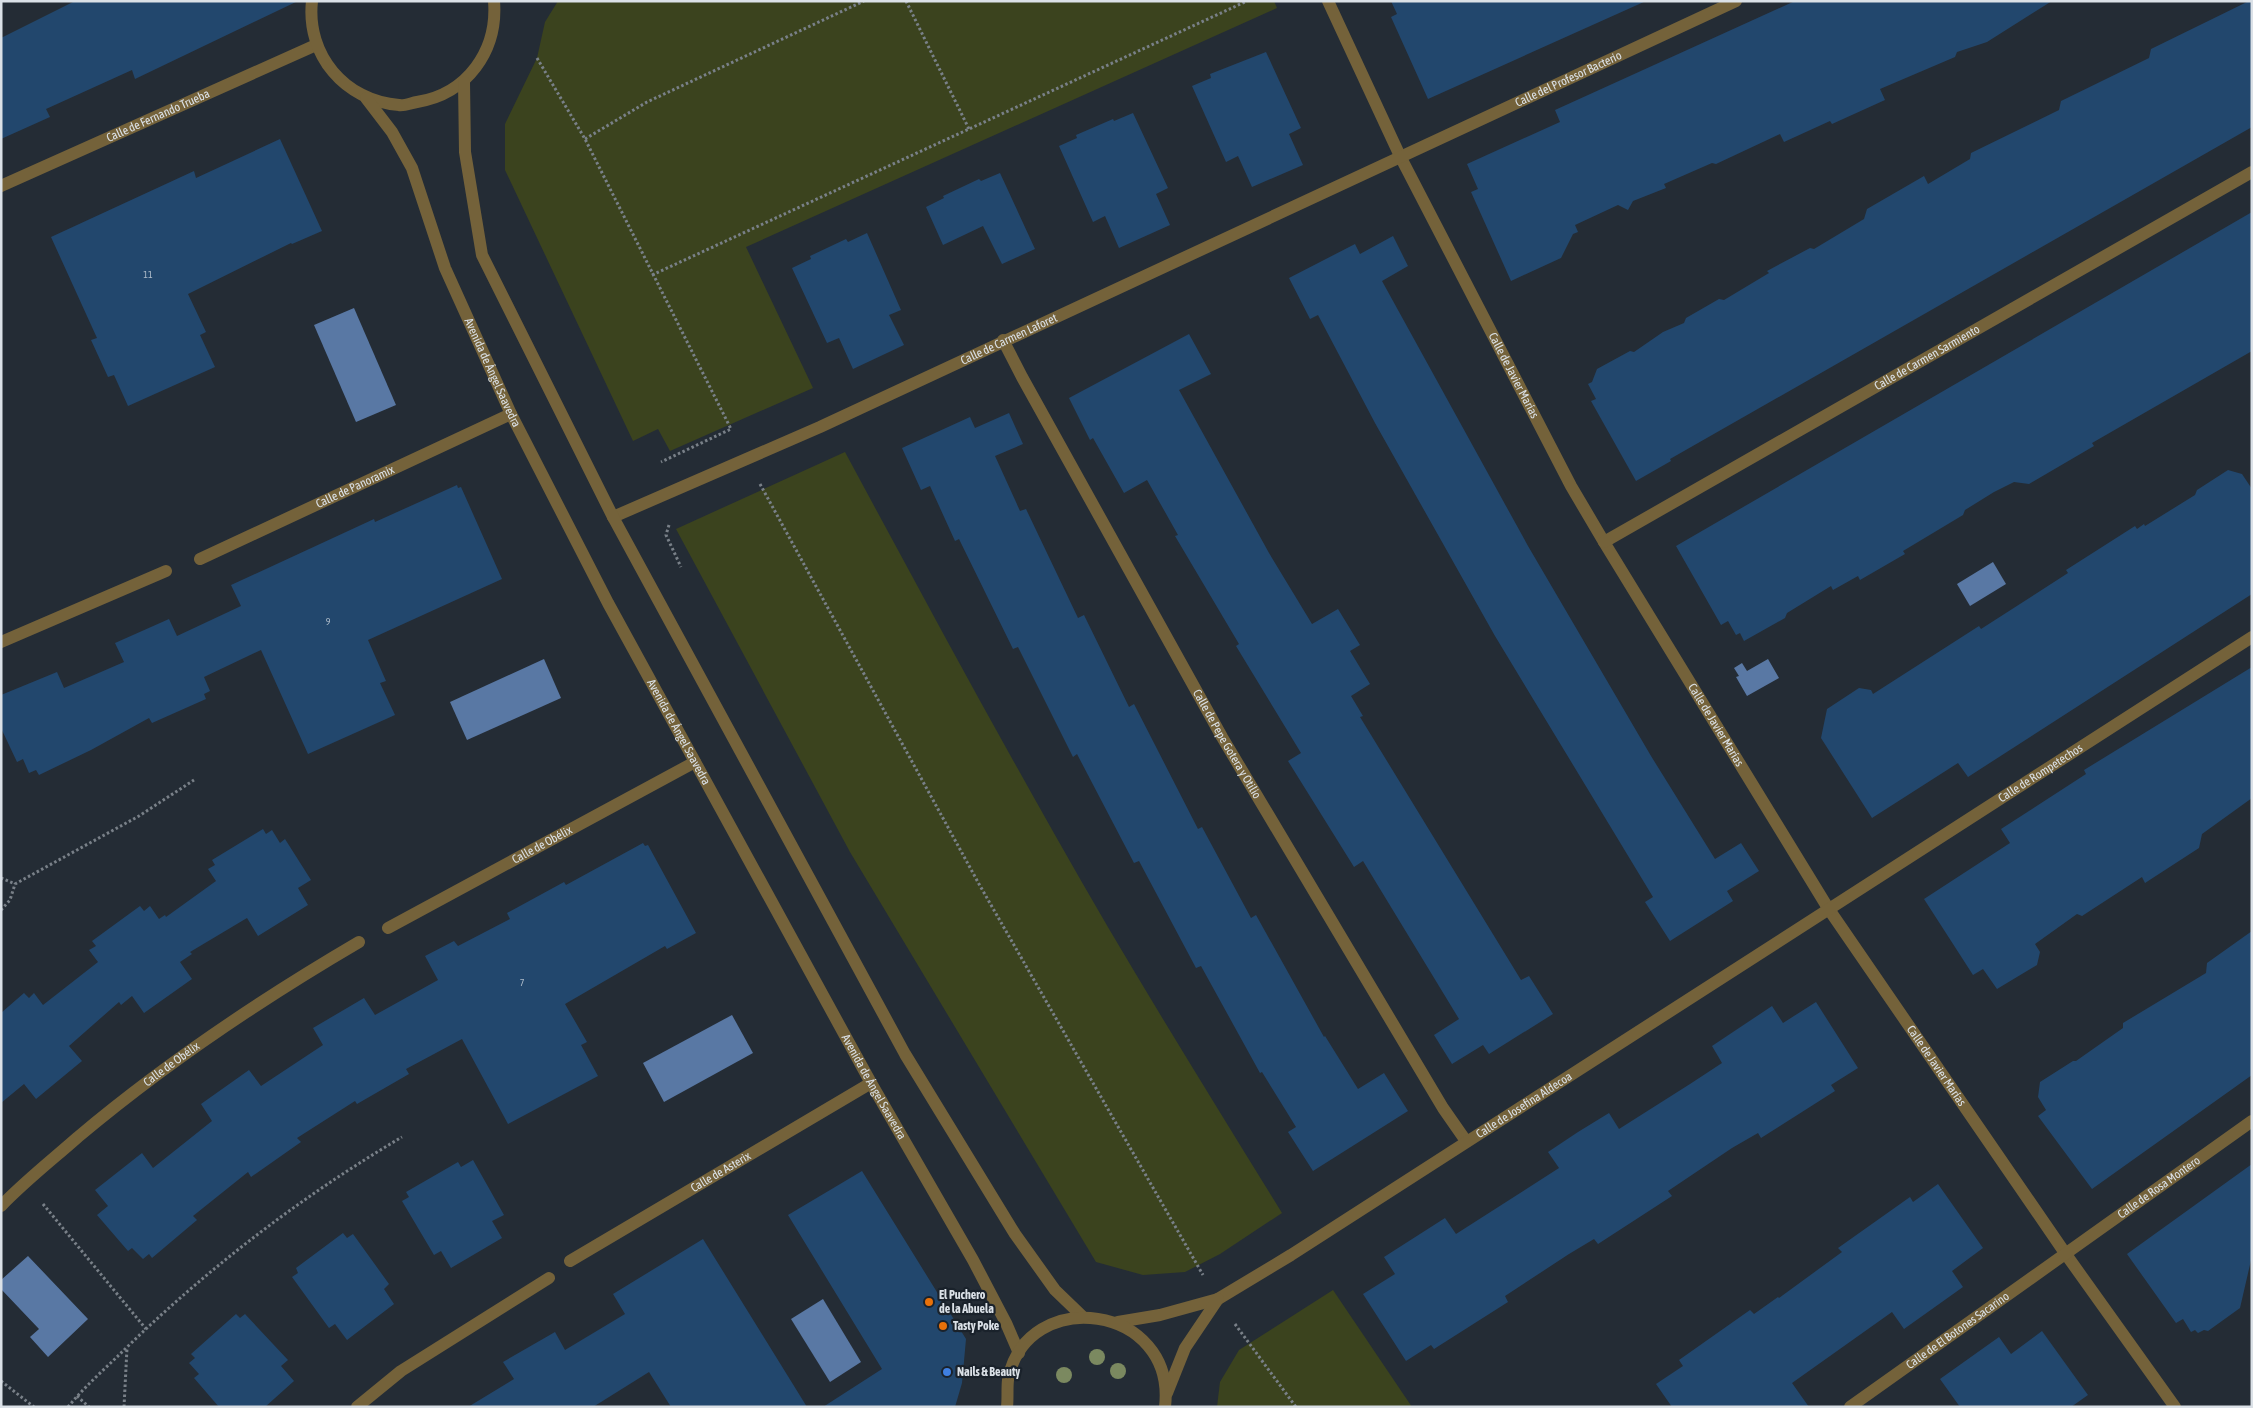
<svg xmlns="http://www.w3.org/2000/svg" width="2253" height="1408" font-family="'Asap Condensed',sans-serif">
<rect width="100%" height="100%" fill="#242c35"/>
<g fill="#3b431e">
<path d="M 558,1 L 1274,1 L 1277,8 L 746,247 L 813,388 L 670,451 L 658,429 L 633,441 L 505,170 L 505,124 L 537,58 L 545,22 Z"/>
<path d="M 845,452 C 914,580 983,708 1055,835 C 1127,963 1205,1088 1282,1213 L 1220,1254 L 1185,1272 L 1143,1275 L 1096,1262 L 850,852 L 676,529 Z"/>
<path d="M 1333,1290 L 1412,1407 L 1217,1407 L 1220,1382 L 1239,1350 Z"/>
</g>
<g fill="#5978a4">
<path d="M 354,308 L 396,405 L 356,422 L 314,325 Z"/>
<path d="M 1993,562 L 2006,584 L 1970,606 L 1957,584 Z"/>
<path d="M 544,659 L 561,698 L 467,740 L 450,702 Z"/>
<path d="M 1768,659 L 1779,678 L 1747,696 L 1736,677 L 1739,676 L 1734,668 L 1742,663 L 1747,671 Z"/>
<path d="M 732,1015 L 753,1053 L 664,1102 L 643,1063 Z"/>
<path d="M 28,1256 L 88,1319 L 48,1357 L 30,1337 L 39,1329 L 1,1289 L 1,1280 Z"/>
<path d="M 823,1299 L 861,1362 L 830,1382 L 791,1319 Z"/>
</g>
<g fill="#22476d">
<path d="M 75,1 L 298,1 L 135,79 L 132,70 L 46,109 L 50,117 L 1,139 L 1,38 Z"/>
<path d="M 1391,1 L 1646,1 L 1428,99 L 1391,17 L 1397,14 Z"/>
<path d="M 1795,1 L 2052,1 L 1987,42 L 1957,52 L 1955,57 L 1880,89 L 1885,100 L 1832,124 L 1830,121 L 1784,142 L 1780,134 L 1716,164 L 1712,163 L 1664,184 L 1666,188 L 1633,201 L 1628,210 L 1618,205 L 1575,225 L 1578,232 L 1573,234 L 1561,258 L 1511,281 L 1471,192 L 1478,189 L 1467,164 L 1560,122 L 1555,110 Z"/>
<path d="M 2249,1 L 2252,1 L 2252,127 L 1670,459 L 1671,461 L 1636,481 L 1591,401 L 1596,399 L 1588,384 L 1592,382 L 1597,369 L 1630,351 L 1634,352 L 1663,332 L 1684,323 L 1686,318 L 1719,299 L 1724,300 L 1769,273 L 1767,271 L 1810,248 L 1814,249 L 1864,219 L 1867,209 L 1924,176 L 1928,184 L 1970,159 L 1971,153 L 2059,110 L 2061,101 L 2149,58 L 2151,49 Z"/>
<path d="M 1266,52 L 1301,128 L 1289,134 L 1303,165 L 1252,187 L 1238,156 L 1226,162 L 1192,86 L 1211,78 L 1210,74 Z"/>
<path d="M 1133,113 L 1168,188 L 1156,194 L 1170,225 L 1119,248 L 1105,216 L 1093,222 L 1059,146 L 1077,138 L 1076,135 L 1113,119 L 1114,121 Z"/>
<path d="M 280,139 L 322,231 L 292,244 L 291,243 L 188,294 L 206,332 L 200,335 L 215,367 L 128,406 L 114,375 L 108,377 L 91,340 L 97,338 L 51,237 L 194,171 L 196,178 Z"/>
<path d="M 1000,173 L 1035,249 L 1002,264 L 983,226 L 943,245 L 926,207 L 944,198 L 943,196 L 979,179 L 981,181 Z"/>
<path d="M 2252,212 L 2252,351 L 2092,443 L 2094,446 L 2029,484 L 2014,482 L 1994,492 L 1965,510 L 1963,515 L 1903,551 L 1905,554 L 1860,580 L 1858,576 L 1833,590 L 1831,586 L 1787,613 L 1785,618 L 1744,641 L 1740,633 L 1736,635 L 1728,621 L 1721,625 L 1676,546 Z"/>
<path d="M 867,233 L 901,310 L 889,315 L 904,345 L 853,369 L 839,338 L 827,343 L 792,268 L 811,259 L 810,256 L 846,239 L 848,242 Z"/>
<path d="M 1393,236 L 1408,266 L 1382,281 L 1528,546 L 1651,756 L 1715,859 L 1741,843 L 1759,871 L 1727,891 L 1733,901 L 1670,941 L 1645,902 L 1653,897 L 1495,636 L 1375,423 L 1318,315 L 1310,319 L 1289,278 L 1355,244 L 1360,254 Z"/>
<path d="M 1189,334 L 1211,374 L 1179,390 L 1269,553 L 1312,624 L 1338,609 L 1360,645 L 1350,651 L 1370,684 L 1351,696 L 1363,716 L 1360,717 L 1521,980 L 1529,976 L 1553,1014 L 1489,1054 L 1483,1045 L 1452,1064 L 1434,1035 L 1459,1019 L 1363,861 L 1354,867 L 1288,761 L 1301,753 L 1236,646 L 1239,644 L 1175,536 L 1178,535 L 1147,480 L 1124,493 L 1093,438 L 1090,440 L 1069,398 Z"/>
<path d="M 1009,413 L 1023,444 L 995,456 L 1020,511 L 1026,509 L 1078,618 L 1084,615 L 1129,707 L 1134,704 L 1198,829 L 1202,827 L 1251,918 L 1256,915 L 1324,1037 L 1325,1036 L 1358,1089 L 1384,1073 L 1408,1111 L 1313,1171 L 1288,1132 L 1296,1127 L 1262,1072 L 1260,1073 L 1201,966 L 1196,968 L 1139,861 L 1134,863 L 1077,754 L 1073,757 L 1018,647 L 1013,649 L 959,539 L 955,541 L 930,486 L 921,490 L 902,448 L 970,417 L 975,428 Z"/>
<path d="M 2228,470 L 2242,474 L 2252,489 L 2252,594 L 1968,777 L 1958,763 L 1872,818 L 1821,738 L 1827,709 L 1859,688 L 1871,690 L 1873,694 L 1979,626 L 1981,629 L 2068,573 L 2066,570 L 2135,526 L 2137,529 L 2144,524 L 2145,526 L 2195,495 L 2197,490 Z"/>
<path d="M 457,485 L 458,488 L 461,487 L 502,579 L 368,640 L 386,681 L 380,683 L 395,715 L 308,754 L 261,650 L 204,677 L 210,691 L 204,694 L 206,699 L 152,723 L 149,718 L 91,750 L 39,775 L 36,770 L 29,773 L 23,759 L 17,762 L 1,728 L 1,695 L 57,672 L 64,688 L 124,662 L 115,643 L 169,619 L 177,636 L 241,606 L 231,585 L 374,519 L 375,522 Z"/>
<path d="M 2252,667 L 2252,798 L 2202,834 L 2199,848 L 2145,883 L 2142,877 L 2082,916 L 2077,914 L 2035,944 L 2040,952 L 2037,965 L 1997,989 L 1983,969 L 1973,975 L 1924,899 L 2010,843 L 2001,829 L 2086,774 L 2084,770 Z"/>
<path d="M 263,829 L 266,834 L 272,830 L 280,843 L 285,839 L 311,880 L 298,888 L 308,905 L 258,936 L 247,918 L 190,952 L 192,954 L 180,962 L 192,979 L 144,1013 L 132,996 L 121,1005 L 119,1002 L 69,1046 L 82,1061 L 36,1099 L 24,1084 L 1,1103 L 1,1013 L 24,993 L 29,998 L 34,993 L 43,1005 L 98,962 L 89,950 L 96,946 L 92,941 L 140,906 L 144,911 L 150,906 L 159,919 L 165,915 L 166,917 L 216,881 L 208,869 L 215,865 L 212,860 Z"/>
<path d="M 643,843 L 645,846 L 648,845 L 696,933 L 667,949 L 665,946 L 565,1004 L 587,1042 L 581,1045 L 598,1076 L 508,1124 L 462,1039 L 406,1069 L 409,1074 L 357,1104 L 355,1101 L 297,1138 L 301,1142 L 251,1177 L 248,1172 L 193,1216 L 197,1220 L 152,1258 L 149,1254 L 143,1259 L 132,1248 L 128,1251 L 97,1215 L 108,1206 L 95,1190 L 142,1153 L 153,1168 L 212,1121 L 201,1104 L 249,1070 L 261,1086 L 323,1045 L 313,1028 L 364,998 L 375,1015 L 438,980 L 425,956 L 454,941 L 458,946 L 510,919 L 507,913 L 564,882 L 566,885 Z"/>
<path d="M 2252,931 L 2252,1075 L 2092,1189 L 2038,1116 L 2046,1110 L 2038,1097 L 2040,1082 L 2073,1061 L 2076,1061 L 2123,1028 L 2123,1023 L 2206,973 L 2207,963 Z"/>
<path d="M 1816,1002 L 1858,1068 L 1831,1085 L 1835,1091 L 1761,1138 L 1758,1133 L 1732,1148 L 1668,1191 L 1672,1196 L 1598,1244 L 1594,1239 L 1569,1254 L 1505,1296 L 1508,1302 L 1434,1349 L 1431,1345 L 1406,1361 L 1363,1294 L 1395,1274 L 1384,1257 L 1445,1218 L 1456,1234 L 1559,1168 L 1548,1152 L 1578,1132 L 1609,1113 L 1619,1129 L 1690,1084 L 1722,1063 L 1712,1046 L 1772,1006 L 1783,1023 Z"/>
<path d="M 473,1160 L 504,1215 L 492,1221 L 502,1238 L 451,1268 L 441,1251 L 434,1255 L 402,1201 L 409,1197 L 406,1192 L 458,1162 L 461,1167 Z"/>
<path d="M 2252,1164 L 2252,1256 L 2240,1308 L 2208,1331 L 2204,1330 L 2198,1333 L 2195,1330 L 2191,1332 L 2183,1319 L 2176,1323 L 2127,1254 Z"/>
<path d="M 862,1171 L 966,1339 L 962,1383 L 955,1407 L 823,1407 L 882,1369 L 788,1215 Z"/>
<path d="M 1938,1184 L 1983,1248 L 1952,1271 L 1963,1287 L 1904,1329 L 1892,1312 L 1792,1383 L 1809,1407 L 1672,1407 L 1656,1384 L 1683,1366 L 1679,1360 L 1750,1310 L 1754,1314 L 1778,1297 L 1779,1298 L 1842,1252 L 1838,1248 L 1910,1197 L 1913,1202 Z"/>
<path d="M 343,1233 L 347,1238 L 353,1234 L 389,1284 L 384,1289 L 394,1304 L 347,1340 L 335,1324 L 329,1328 L 292,1277 L 298,1273 L 296,1268 Z"/>
<path d="M 703,1239 L 807,1407 L 671,1407 L 649,1372 L 593,1407 L 468,1407 L 514,1379 L 503,1362 L 555,1332 L 565,1350 L 625,1314 L 613,1294 Z"/>
<path d="M 236,1314 L 240,1318 L 245,1314 L 288,1360 L 281,1366 L 294,1381 L 265,1407 L 219,1407 L 194,1378 L 199,1374 L 189,1363 L 195,1358 L 191,1354 Z"/>
<path d="M 2042,1331 L 2088,1395 L 2071,1407 L 1960,1407 L 1940,1379 L 1999,1337 L 2011,1354 Z"/>
</g>
<g fill="none" stroke-linecap="round" stroke-linejoin="round">
<g stroke="#798088" stroke-width="3" stroke-dasharray="2.5 2.5" stroke-linecap="butt">
<path d="M 906,1 L 969,129"/>
<path d="M 537,58 L 585,139 L 731,429 L 661,462"/>
<path d="M 585,139 L 647,102 L 864,1"/>
<path d="M 652,275 L 1247,1"/>
<path d="M 760,484 L 979,884 L 1203,1275"/>
<path d="M 669,525 L 666,535 L 681,567"/>
<path d="M 1,878 L 15,884"/>
<path d="M 1,910 L 10,900 L 15,884 L 139,816 L 194,780"/>
<path d="M 43,1204 L 146,1329"/>
<path d="M 1235,1324 L 1296,1407"/>
<path d="M 1,1381 L 34,1407"/>
<path d="M 77,1396 L 89,1407"/>
<path d="M 68,1407 C 85,1386 106,1368 124,1350 C 208,1268 302,1196 402,1137"/>
<path d="M 124,1407 L 127,1348"/>
</g>
<g stroke="#74623a" stroke-width="12">
<path id="s1" d="M 1328,1 L 1400,156 L 1571,486 L 1604,542 L 1828,908 L 2065,1253 L 2175,1407"/>
<path id="s2" d="M 1,186 L 316,45"/>
<path id="s3" d="M 1003,340 L 1022,377 L 1222,737 L 1443,1108 L 1466,1141"/>
<path id="s4" d="M 613,517 L 820,427 L 1736,1"/>
<path id="s5" d="M 1604,542 L 2252,172"/>
<path id="s6" d="M 200,559 L 511,414"/>
<path d="M 1,642 L 166,571"/>
<path id="s7" d="M 388,928 L 695,762"/>
<path id="s8" d="M 1,1206 C 25,1181 52,1160 78,1137 C 166,1063 260,1000 359,942"/>
<path id="s9" d="M 570,1261 L 871,1083"/>
<path id="s10" d="M 1118,1322 L 1160,1315 L 1218,1299 L 1291,1255 L 2252,637"/>
<path d="M 1167,1393 L 1185,1348 L 1218,1299"/>
<path d="M 357,1407 L 401,1371 L 549,1278"/>
<path id="s11" d="M 1850,1407 L 2252,1121"/>
</g>
<g stroke="#74623a" stroke-width="12">
<path d="M 312,1 C 306,55 345,101 399,105 C 404,106 411,103 417,102 C 467,94 498,51 494,1"/>
<path d="M 464,82 L 465,152 L 482,255 L 613,517 L 905,1054 L 1015,1234 L 1055,1290 L 1082,1316"/>
<path id="s12" d="M 366,98 L 392,132 L 412,168 L 445,268 L 511,414 L 608,603 L 871,1083 L 973,1260 L 1006,1323 L 1019,1353"/>
<path d="M 1007,1407 C 1008,1398 1007,1388 1008,1380 C 1026,1284 1177,1304 1165,1407"/>
</g>
</g>
<g fill="#7b8960">
<circle cx="1097" cy="1357" r="8"/>
<circle cx="1118" cy="1371" r="8"/>
<circle cx="1064" cy="1375" r="8"/>
</g>
<g fill="#e8710a" stroke="#1a222b" stroke-width="2">
<circle cx="929" cy="1302" r="5"/>
<circle cx="943" cy="1326" r="5"/>
</g>
<circle fill="#3f7fe0" stroke="#1a222b" stroke-width="2" cx="947" cy="1372" r="5"/>
<g text-anchor="middle" dominant-baseline="central" stroke-width="4.5" stroke-linejoin="round" paint-order="stroke">
<g font-size="10" fill="#adbac8">
<text x="148" y="274">11</text>
<text x="328" y="621">9</text>
<text x="522" y="982">7</text>
</g>
<g font-size="12" fill="#dbe1e7" stroke="#1a222b">
<text stroke="none"><textPath href="#s4" startOffset="1051">Calle del Profesor Bacterio</textPath></text>
<text stroke="none"><textPath href="#s2" startOffset="172">Calle de Fernando Trueba</textPath></text>
<text stroke="none"><textPath href="#s4" startOffset="434">Calle de Carmen Laforet</textPath></text>
<text stroke="none"><textPath href="#s5" startOffset="372">Calle de Carmen Sarmiento</textPath></text>
<text stroke="none"><textPath href="#s12" startOffset="304">Avenida de Ángel Saavedra</textPath></text>
<text stroke="none"><textPath href="#s1" startOffset="418">Calle de Javier Marías</textPath></text>
<text stroke="none"><textPath href="#s6" startOffset="171">Calle de Panoramix</textPath></text>
<text stroke="none"><textPath href="#s1" startOffset="822">Calle de Javier Marías</textPath></text>
<text stroke="none"><textPath href="#s12" startOffset="709">Avenida de Ángel Saavedra</textPath></text>
<text stroke="none"><textPath href="#s3" startOffset="462">Calle de Pepe Gotera y Otilio</textPath></text>
<text stroke="none"><textPath href="#s10" startOffset="1079">Calle de Rompetechos</textPath></text>
<text stroke="none"><textPath href="#s7" startOffset="175">Calle de Obélix</textPath></text>
<text stroke="none"><textPath href="#s8" startOffset="222">Calle de Obélix</textPath></text>
<text stroke="none"><textPath href="#s1" startOffset="1228">Calle de Javier Marías</textPath></text>
<text stroke="none"><textPath href="#s12" startOffset="1114">Avenida de Ángel Saavedra</textPath></text>
<text stroke="none"><textPath href="#s10" startOffset="465">Calle de Josefina Aldecoa</textPath></text>
<text stroke="none"><textPath href="#s9" startOffset="175">Calle de Asterix</textPath></text>
<text stroke="none"><textPath href="#s11" startOffset="379">Calle de Rosa Montero</textPath></text>
<text stroke="none"><textPath href="#s11" startOffset="132">Calle de El Botones Sacarino</textPath></text>
</g>
<g font-size="12" font-weight="bold" fill="#dbe1e7" stroke="#1a222b" text-anchor="start">
<text x="939" y="1295">El Puchero<tspan x="939" dy="14">de la Abuela</tspan></text>
<text x="953" y="1326">Tasty Poke</text>
<text x="957" y="1372">Nails &amp; Beauty</text>
</g>
</g>
<rect width="2253" height="1408" fill="none" stroke="#dbe1e7" stroke-width="5"/>
</svg>
